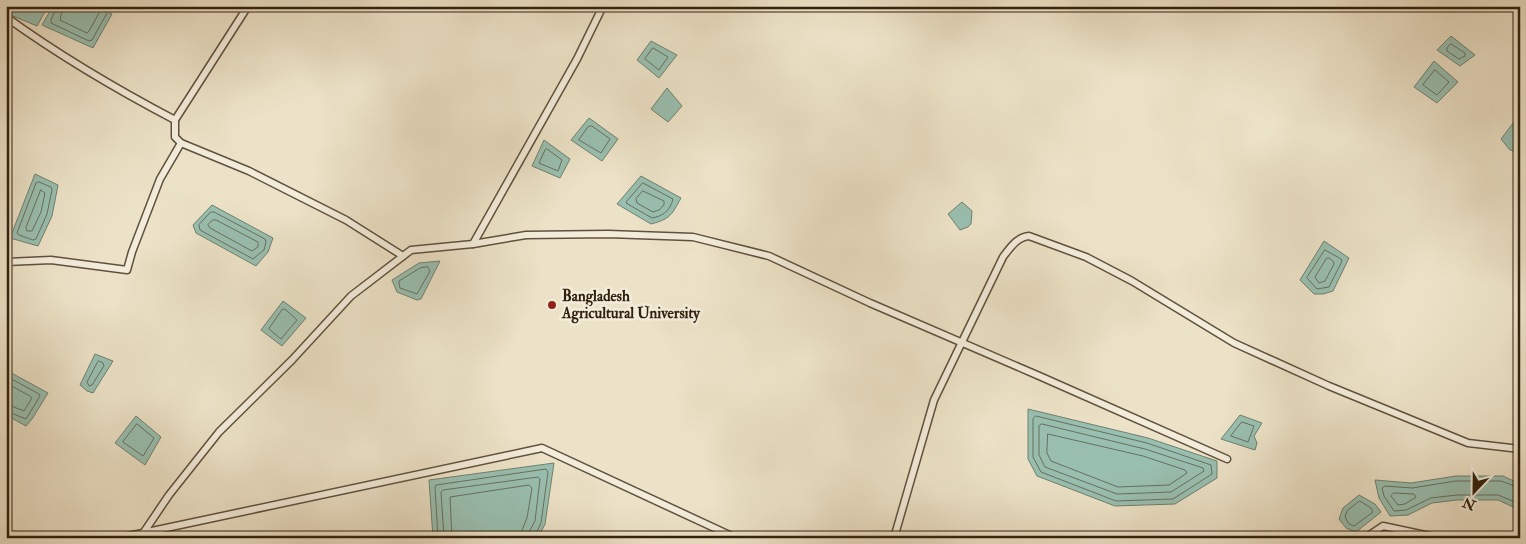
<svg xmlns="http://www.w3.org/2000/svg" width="1526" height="544" font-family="'IM FELL Double Pica',serif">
<rect width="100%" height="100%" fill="#ece2c7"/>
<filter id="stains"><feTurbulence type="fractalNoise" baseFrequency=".004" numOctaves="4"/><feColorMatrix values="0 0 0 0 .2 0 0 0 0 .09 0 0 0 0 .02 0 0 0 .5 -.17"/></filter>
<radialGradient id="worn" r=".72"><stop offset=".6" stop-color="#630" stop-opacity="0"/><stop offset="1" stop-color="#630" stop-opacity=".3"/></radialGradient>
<g fill="#99bfb0" stroke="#70806f">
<path d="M 6,6 L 48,6 L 37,26 L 13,16 L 6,10 Z"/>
<path d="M 53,6 L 96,6 L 112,14 L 93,48 L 42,25 Z"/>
<path d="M 1451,36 L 1475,55 L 1460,66 L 1437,50 Z"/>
<path d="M 651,41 L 677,55 L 659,78 L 637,60 Z"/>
<path d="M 1434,61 L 1458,82 L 1437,103 L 1414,87 Z"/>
<path d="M 667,88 L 682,106 L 668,122 L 651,109 Z"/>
<path d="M 1520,114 L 1520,153 L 1510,150 L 1501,139 Z"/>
<path d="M 589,118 L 618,139 L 602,161 L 571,140 Z"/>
<path d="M 544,140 L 570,159 L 560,178 L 532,166 Z"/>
<path d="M 35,174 L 58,185 L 52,216 L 38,246 L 10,238 Z"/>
<path d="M 641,176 L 681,198 C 672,214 671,219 651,224 L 617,204 Z"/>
<path d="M 962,202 L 972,211 L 971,224 L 968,227 L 960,230 L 948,214 Z"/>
<path d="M 212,205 L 273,238 L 268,252 L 256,266 L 196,233 L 193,225 Z"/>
<path d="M 1324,241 L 1349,258 L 1333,291 L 1323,294 L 1314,294 L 1300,280 Z"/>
<path d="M 440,261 L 421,299 L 417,300 L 397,292 L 392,280 L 419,263 Z"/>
<path d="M 283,301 L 306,318 L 282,346 L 261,330 Z"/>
<path d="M 95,354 L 113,361 L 93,393 L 87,391 L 80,385 Z"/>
<path d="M 6,370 L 48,393 L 32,419 L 26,426 L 6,415 Z"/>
<path d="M 1028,409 L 1148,438 L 1217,461 L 1217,478 L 1175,504 L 1115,506 L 1037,476 L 1028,459 Z"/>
<path d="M 1240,415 L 1262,423 L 1254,436 L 1257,443 L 1255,450 L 1221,439 Z"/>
<path d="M 136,416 L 161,437 L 145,465 L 115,443 Z"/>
<path d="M 554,463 L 545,524 L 538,538 L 433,538 L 429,480 Z"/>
<path d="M 1456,476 L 1503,476 L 1520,484 L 1520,510 L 1498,500 L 1457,500 L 1432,503 L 1408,515 L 1390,516 L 1379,498 L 1375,480 L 1411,483 Z"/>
<path d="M 1359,495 L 1375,504 L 1381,512 L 1356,532 L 1346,528 L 1339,519 L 1343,508 Z"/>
</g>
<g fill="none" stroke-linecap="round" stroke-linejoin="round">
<g stroke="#66705f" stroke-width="1">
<path d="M 57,6 L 51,20 L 51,23 L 89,41 L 92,40 L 111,6"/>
<path d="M 63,6 L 60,20 L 87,33 L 89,31 L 103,6"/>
<path d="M 1451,44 L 1465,53 L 1465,56 L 1459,59 L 1447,51 L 1447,48 Z"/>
<path d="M 653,48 L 668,57 L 659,70 L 645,59 Z"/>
<path d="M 1435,70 L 1449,82 L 1437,95 L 1423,85 Z"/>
<path d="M 589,126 L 592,126 L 610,139 L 601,153 L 579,140 Z"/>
<path d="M 547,149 L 562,160 L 558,171 L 539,163 L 545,150 Z"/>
<path d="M 39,182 L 51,187 L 52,190 L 47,214 L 36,239 L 33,240 L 19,235 L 17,233 L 36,183 Z"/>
<path d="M 643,183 L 673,199 C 670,211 663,216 652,218 L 626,203 L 627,201 Z"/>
<path d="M 41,190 L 45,193 L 41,212 L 32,231 L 27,231 L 26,228 Z"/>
<path d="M 643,191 L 664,201 L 664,205 L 659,210 L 653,212 L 637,203 L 636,199 Z"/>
<path d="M 211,212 L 214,212 L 265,239 L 266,242 L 264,250 L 253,259 L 200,230 L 199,225 Z"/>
<path d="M 213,220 L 216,220 L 258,242 L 258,247 L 252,251 L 210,228 L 208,225 Z"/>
<path d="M 1325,250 L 1341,259 L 1342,261 L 1329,287 L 1317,289 L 1307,278 Z"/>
<path d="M 1329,258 L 1333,261 L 1334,264 L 1325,281 L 1319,283 L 1315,277 L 1326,259 Z"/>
<path d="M 428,267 L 430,271 L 417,294 L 400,288 L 399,283 L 399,281 L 420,268 Z"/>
<path d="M 283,309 L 286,310 L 297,320 L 281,339 L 269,329 Z"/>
<path d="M 99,361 L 103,363 L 104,366 L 92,385 L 89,386 L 87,382 L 97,363 Z"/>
<path d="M 6,376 L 39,394 L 40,396 L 26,419 L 6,411"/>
<path d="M 6,383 L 30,396 L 32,398 L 24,411 L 6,404"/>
<path d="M 1036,416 L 1147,443 L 1211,465 L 1212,474 L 1173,499 L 1116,501 L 1041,472 L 1033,457 L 1033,419 Z"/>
<path d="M 1242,422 L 1254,426 L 1248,442 L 1231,436 Z"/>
<path d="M 137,424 L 154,438 L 143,456 L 123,442 Z"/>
<path d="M 1042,424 L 1145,449 L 1203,468 L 1204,471 L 1171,492 L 1117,494 L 1045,467 L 1039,455 L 1039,426 Z"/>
<path d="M 1048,434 L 1143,456 L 1185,470 L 1187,473 L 1169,485 L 1118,487 L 1051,461 L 1047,453 Z"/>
<path d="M 1520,488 L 1501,481 L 1456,481 L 1412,488 L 1385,486 L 1382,488 L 1384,496 L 1394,511 L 1406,510 L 1431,498 L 1457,495 L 1498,495 L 1520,504"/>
<path d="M 1394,493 L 1414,494 L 1416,497 L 1405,504 L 1398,505 L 1391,496 Z"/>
<path d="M 1360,501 L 1371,508 L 1373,512 L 1354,526 L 1349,524 L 1345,517 L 1347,511 Z"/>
<path d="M 438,538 L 435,487 L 436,485 L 546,469 L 548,472 L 541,523 L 534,538"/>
<path d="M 444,538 L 441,492 L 443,490 L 538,477 L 540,479 L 535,521 L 529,532 L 528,538"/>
<path d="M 452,538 L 450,497 L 529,485 L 532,488 L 527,518 L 522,530 L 521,538"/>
</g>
<g stroke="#60513c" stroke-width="9">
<g id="minor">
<path d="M 6,17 C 60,56 116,89 175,120"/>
<path d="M 181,143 L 249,171 L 346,220 L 403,256"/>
<path d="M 473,244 L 526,235 L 608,234 L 693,237 L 769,256 L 870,303 L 1037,375 L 1227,459"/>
<path d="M 6,262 L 51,260 L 127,270 L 132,252 L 160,179 L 181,143 L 175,137 L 175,120 L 248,6"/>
<path d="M 144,532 L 169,495 L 219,432 L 292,360 L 351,296 L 411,250 L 473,244 L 577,59 L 603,6"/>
<path d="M 119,538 L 542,448 L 736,538"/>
<path d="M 894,538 L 934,400 L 1003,257 C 1010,248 1017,237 1029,236 L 1086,257 L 1132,281 L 1234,343 L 1329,386 L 1468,443 L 1520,449"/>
<path d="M 1365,538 L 1383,526 L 1439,538"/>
</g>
</g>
<use href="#minor" stroke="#f3ecdb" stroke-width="6"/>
</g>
<circle fill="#8f2418" stroke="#f3ecdb" stroke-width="2" cx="552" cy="305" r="5"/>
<g text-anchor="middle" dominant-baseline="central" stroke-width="5" stroke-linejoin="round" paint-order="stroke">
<g font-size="15" font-weight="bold" fill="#32210e" stroke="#f3ecdb" text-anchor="start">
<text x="562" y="296">Bangladesh<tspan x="562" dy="17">Agricultural University</tspan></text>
</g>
</g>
<rect width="1526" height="544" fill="none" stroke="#ece2c7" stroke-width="25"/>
<rect x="8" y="8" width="1511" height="529" fill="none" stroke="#32210e" stroke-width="2.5"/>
<rect x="12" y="12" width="1501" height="519" fill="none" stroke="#32210e"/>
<g transform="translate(1474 492) rotate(202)" stroke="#f3ecdb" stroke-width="4" paint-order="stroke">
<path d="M0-4L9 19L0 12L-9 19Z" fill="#32210e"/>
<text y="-8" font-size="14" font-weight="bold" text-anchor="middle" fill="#32210e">N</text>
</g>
<rect width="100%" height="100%" filter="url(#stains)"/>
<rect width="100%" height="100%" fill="url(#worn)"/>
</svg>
